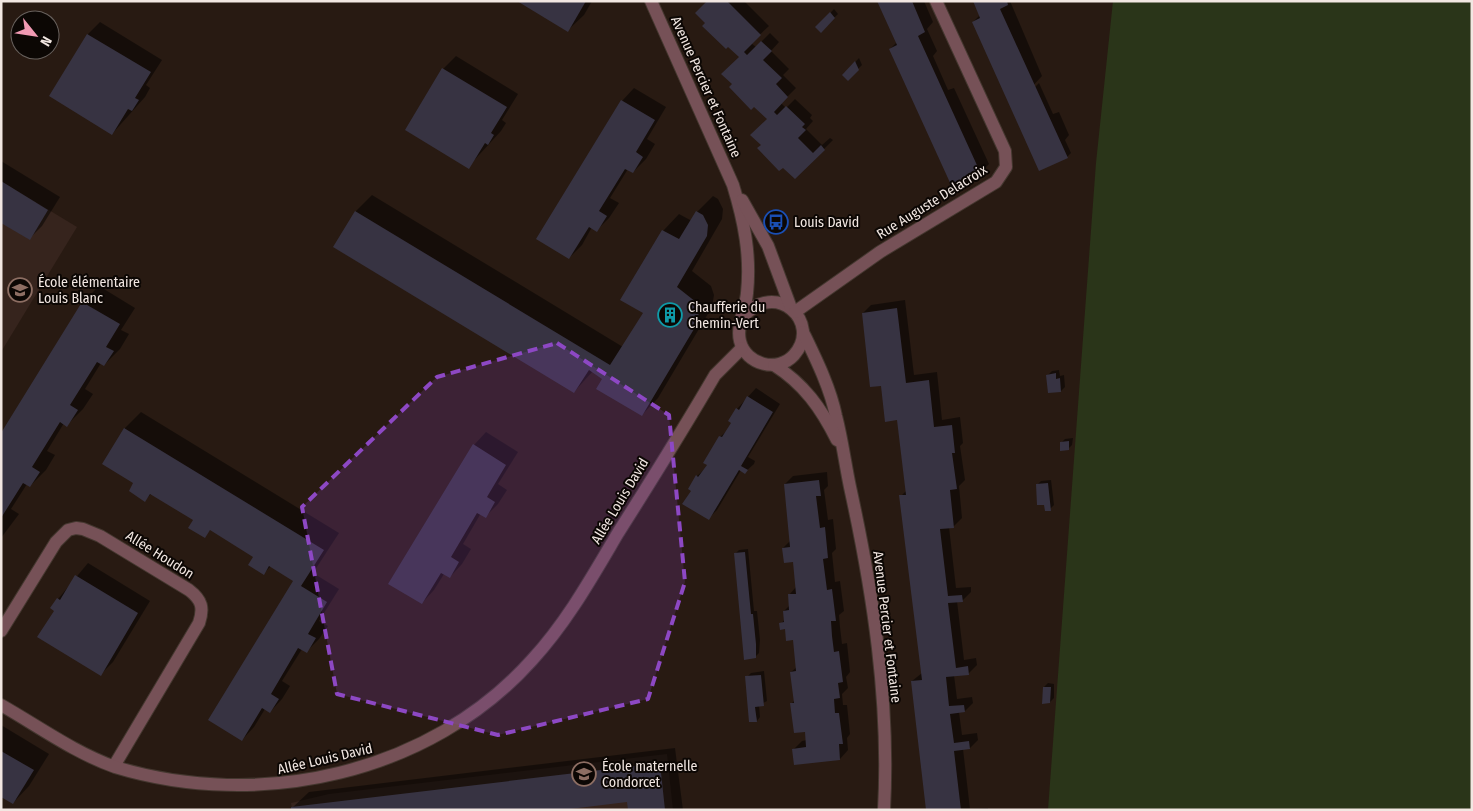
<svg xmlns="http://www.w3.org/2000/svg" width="1473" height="811" font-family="'Fira Sans Condensed',sans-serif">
<rect width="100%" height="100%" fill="#281a12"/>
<g fill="#36241d">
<path d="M 1,181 L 77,227 L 1,352 Z"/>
<path d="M 667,754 L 673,810 L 292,810 L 291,803 L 329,794 Z"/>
</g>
<path fill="#2a3519" d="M 1113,1 L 1472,1 L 1472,810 L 1048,810 L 1096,163 Z"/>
<g fill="#0007">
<path d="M 520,1 L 592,1 L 584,15 L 567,31 Z"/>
<path d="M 709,1 L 744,1 L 769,26 L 751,43 L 756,47 L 770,33 L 779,42 L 771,51 L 789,69 L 783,75 L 796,88 L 781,103 L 786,108 L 795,99 L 812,115 L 810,118 L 813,121 L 806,129 L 822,145 L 830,138 L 833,140 L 795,178 L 763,145 L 768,119 L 733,84 L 741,57 L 707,23 Z"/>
<path d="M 878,1 L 924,1 L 933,22 L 927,29 L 937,51 L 933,56 L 948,90 L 954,88 L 989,164 L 980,173 L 890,49 L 897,42 Z"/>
<path d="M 974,1 L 1010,1 L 1042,76 L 1030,89 L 1031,91 L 1039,83 L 1053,114 L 1059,112 L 1069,135 L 1065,140 L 1071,153 L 1067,157 L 973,22 L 980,15 Z"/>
<path d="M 834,9 L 838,14 L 821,31 L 817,27 Z"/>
<path d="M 100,22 L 162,60 L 146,85 L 150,88 L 145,97 L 112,134 L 88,34 Z"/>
<path d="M 456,56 L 518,94 L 502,120 L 506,123 L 501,131 L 468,167 L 406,130 L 443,69 Z"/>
<path d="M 859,58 L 862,65 L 848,79 L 843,75 Z"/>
<path d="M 634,88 L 666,107 L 647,139 L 655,144 L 646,159 L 633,172 L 628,169 L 610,198 L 619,203 L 609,218 L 597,230 L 592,227 L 582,245 L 569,258 L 622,101 Z"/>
<path d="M 1,161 L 60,197 L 42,226 L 29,239 L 1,221 Z"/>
<path d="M 372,195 L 623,347 L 644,313 L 622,299 L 663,231 L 679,214 L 692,221 L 697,212 L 713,196 L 718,199 L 723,209 L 722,219 L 692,271 L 711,286 L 714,295 L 712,307 L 658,398 L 642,415 L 604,378 L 593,371 L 574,392 L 334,247 L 356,211 Z"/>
<path d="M 99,286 L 135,308 L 121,330 L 129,334 L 120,349 L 104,365 L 101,363 L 85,389 L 93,394 L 83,409 L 67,425 L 64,423 L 47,451 L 55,455 L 46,470 L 30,486 L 27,484 L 11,509 L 19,514 L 1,538 L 1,436 L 83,302 Z"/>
<path d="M 905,300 L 914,375 L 937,372 L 942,420 L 960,417 L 963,443 L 960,446 L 965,480 L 959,486 L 962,518 L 954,526 L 949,527 L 956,588 L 971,587 L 971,592 L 963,600 L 957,601 L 964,660 L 976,658 L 977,665 L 969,673 L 954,675 L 957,699 L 972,697 L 973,703 L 965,711 L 959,712 L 962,735 L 977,733 L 978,740 L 970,748 L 963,749 L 970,809 L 988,808 L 988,810 L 927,810 L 912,681 L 922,673 L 901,496 L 907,490 L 898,419 L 882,384 L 863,313 L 871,305 Z"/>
<path d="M 1059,370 L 1060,376 L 1064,375 L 1065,387 L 1061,391 L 1048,375 L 1052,371 Z"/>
<path d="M 756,388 L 780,404 L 748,457 L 755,461 L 754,464 L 745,472 L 741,470 L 717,510 L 709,518 L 692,490 L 689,489 L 697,476 L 706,468 L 720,437 L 729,429 L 737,409 Z"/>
<path d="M 141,412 L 339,533 L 313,573 L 339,589 L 319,621 L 328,626 L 319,639 L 306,652 L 302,649 L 282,681 L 290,686 L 282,699 L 270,712 L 265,709 L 254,727 L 242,740 L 295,581 L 271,566 L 264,573 L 255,556 L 211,529 L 204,536 L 195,519 L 152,493 L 145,500 L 135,483 L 104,464 L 125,428 Z"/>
<path d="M 486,432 L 518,452 L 498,484 L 507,490 L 498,504 L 486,516 L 481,513 L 463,544 L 471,549 L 462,564 L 450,577 L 444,574 L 434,590 L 422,603 L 474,445 Z"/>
<path d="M 1073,438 L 1072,445 L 1068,449 L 1061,443 L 1065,439 Z"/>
<path d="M 827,472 L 828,486 L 824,490 L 828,520 L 833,519 L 836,549 L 832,553 L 835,582 L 840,581 L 844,611 L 839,615 L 840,627 L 842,644 L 847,643 L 850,672 L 846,677 L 848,688 L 842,694 L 843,705 L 847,705 L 850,734 L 847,738 L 848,750 L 840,759 L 794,749 L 802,741 L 807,740 L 806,731 L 792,703 L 795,700 L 791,672 L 797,667 L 795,639 L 781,624 L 785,619 L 784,611 L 790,605 L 789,595 L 796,587 L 794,561 L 783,548 L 791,540 L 785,484 L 793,476 Z"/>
<path d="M 1051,480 L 1054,505 L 1050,509 L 1037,485 L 1041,481 Z"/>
<path d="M 748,549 L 754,611 L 757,611 L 760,640 L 759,653 L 755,657 L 735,554 L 739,550 Z"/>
<path d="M 88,563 L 150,601 L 113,662 L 101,674 L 58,599 Z"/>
<path d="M 764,671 L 767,701 L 759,705 L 760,717 L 757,721 L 747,677 L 751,673 Z"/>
<path d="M 1048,683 L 1054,684 L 1054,698 L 1050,702 L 1044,687 Z"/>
<path d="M 1,725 L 49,754 L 29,786 L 13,803 L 1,795 Z"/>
<path d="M 675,748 L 683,810 L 629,810 L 628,800 L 292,808 L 309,792 Z"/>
</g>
<g fill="#373342">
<path d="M 517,1 L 586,1 L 568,32 Z"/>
<path d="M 707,1 L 727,1 L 761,35 L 744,52 L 747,55 L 761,41 L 772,51 L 763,60 L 782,78 L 776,84 L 788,97 L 774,112 L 777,115 L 786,106 L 805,124 L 802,127 L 806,130 L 798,138 L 813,153 L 821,145 L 825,150 L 795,179 L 783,168 L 779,171 L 757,148 L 761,145 L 750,135 L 767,119 L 754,107 L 751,110 L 729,87 L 732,84 L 721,74 L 739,57 L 728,47 L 726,49 L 702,26 L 705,23 L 695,13 Z"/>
<path d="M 877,1 L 912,1 L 925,32 L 918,36 L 981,174 L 952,187 L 889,49 L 897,45 Z"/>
<path d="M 973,1 L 1007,1 L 1008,5 L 1000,9 L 1068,158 L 1039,171 L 972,22 L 980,18 Z"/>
<path d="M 830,12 L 835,18 L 821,33 L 815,27 Z"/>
<path d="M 87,34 L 151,72 L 135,98 L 139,100 L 132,111 L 128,109 L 112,135 L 49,96 Z"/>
<path d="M 855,61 L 859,70 L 848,81 L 842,75 Z"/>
<path d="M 442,68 L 507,107 L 491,133 L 494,135 L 488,145 L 485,143 L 469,169 L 405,130 Z"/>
<path d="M 621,100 L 655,120 L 636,152 L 643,157 L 633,173 L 625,169 L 599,211 L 607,216 L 597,232 L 589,227 L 569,259 L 536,239 Z"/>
<path d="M 1,181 L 48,210 L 30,240 L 1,223 Z"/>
<path d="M 355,211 L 610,365 L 643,313 L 620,300 L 662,230 L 679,239 L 696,211 L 703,215 L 708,225 L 707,236 L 677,287 L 696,302 L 699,311 L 697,324 L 642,416 L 596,389 L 602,379 L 589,370 L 574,393 L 333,247 Z"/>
<path d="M 82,302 L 120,324 L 106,347 L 114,351 L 104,366 L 97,362 L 70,405 L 78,410 L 67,427 L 60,422 L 32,467 L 40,472 L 30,487 L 23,483 L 1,518 L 1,433 Z"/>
<path d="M 897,308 L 906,383 L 929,380 L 934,427 L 952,425 L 955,453 L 952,453 L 957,489 L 950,490 L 954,528 L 940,529 L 948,596 L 962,595 L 963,602 L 948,603 L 956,668 L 968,666 L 969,675 L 946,677 L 949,706 L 964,705 L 965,712 L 950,714 L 954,743 L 969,741 L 970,749 L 954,751 L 961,810 L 926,810 L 911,681 L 922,680 L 899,495 L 906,495 L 897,420 L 885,422 L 881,386 L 870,387 L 862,313 Z"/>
<path d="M 1056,373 L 1056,379 L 1060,378 L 1061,392 L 1048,393 L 1046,375 Z"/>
<path d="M 747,396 L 773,412 L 741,466 L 748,470 L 745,474 L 739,470 L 709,520 L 682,504 L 691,491 L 688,489 L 696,475 L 698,477 L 707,465 L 703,463 L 719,436 L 722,437 L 731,423 L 728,421 L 736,408 L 739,410 Z"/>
<path d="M 124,428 L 324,550 L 301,586 L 327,602 L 308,634 L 316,638 L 307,653 L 298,648 L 271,694 L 279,699 L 270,713 L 262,708 L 242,741 L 208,720 L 293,581 L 269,566 L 264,575 L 248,565 L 253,557 L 210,530 L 205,538 L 188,528 L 193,520 L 150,494 L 145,502 L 129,491 L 133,483 L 102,464 Z"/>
<path d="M 1069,441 L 1069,450 L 1060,451 L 1060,442 Z"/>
<path d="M 473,444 L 506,465 L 487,497 L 495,502 L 486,518 L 477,513 L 451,557 L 459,562 L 450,578 L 441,573 L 422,604 L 388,584 Z"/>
<path d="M 819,480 L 821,496 L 816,496 L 820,528 L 825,527 L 828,558 L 823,559 L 827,590 L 832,589 L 836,621 L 831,621 L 832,636 L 834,652 L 839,651 L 843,682 L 838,683 L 840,698 L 834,699 L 835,713 L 839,713 L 843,744 L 839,744 L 840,760 L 794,765 L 792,749 L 806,747 L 805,732 L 794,733 L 790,703 L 794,703 L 790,672 L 796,671 L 793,640 L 786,641 L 785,629 L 780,630 L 779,623 L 784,622 L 783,611 L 789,610 L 788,594 L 796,594 L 793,562 L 784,563 L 782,548 L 790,547 L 784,484 Z"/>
<path d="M 1048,483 L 1051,511 L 1045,511 L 1044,505 L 1037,505 L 1036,484 Z"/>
<path d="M 745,552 L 751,614 L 753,614 L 756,644 L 756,658 L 744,660 L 734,553 Z"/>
<path d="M 75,575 L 138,613 L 101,676 L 37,637 L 54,611 L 50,608 L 57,598 L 60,600 Z"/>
<path d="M 761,675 L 764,706 L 755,707 L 757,722 L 749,722 L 745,676 Z"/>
<path d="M 1043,687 L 1051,687 L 1050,703 L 1042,704 Z"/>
<path d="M 1,751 L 34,770 L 13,804 L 1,797 Z"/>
<path d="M 660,763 L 665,810 L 628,810 L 627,802 L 562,810 L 291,810 L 291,807 Z"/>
</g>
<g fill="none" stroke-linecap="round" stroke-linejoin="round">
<g stroke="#44372f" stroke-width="14">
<g id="minor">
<path d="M 651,1 L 733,185 C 744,221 751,255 747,293 C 746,308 736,326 740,341 C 746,365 778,373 794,355 C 823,322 775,279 743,317"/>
<path d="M 742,200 L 768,246 L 791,308"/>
<path d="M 795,312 L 880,252 L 996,182 L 1006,167 L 1005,151 L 936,1"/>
<path d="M 803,332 C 816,359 830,387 836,416 C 842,439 845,463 850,487 C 873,592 890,702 884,810"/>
<path d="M 774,365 C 804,384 821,408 837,440"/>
<path d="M 1,631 L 56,542 L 68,530 L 76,528 L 83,529 L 100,536 L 189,590 C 202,600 204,608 199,623 L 114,766"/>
<path d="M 1,705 C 38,726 75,753 115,767 C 260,811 430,774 532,660 C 567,622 592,577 618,533 C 651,481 684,428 715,375 L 742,348"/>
</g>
</g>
<use href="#minor" stroke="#765157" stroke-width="12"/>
</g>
<path fill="#8d48c4" fill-opacity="0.2" stroke="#8d48c4" stroke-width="4" stroke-dasharray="10 6" stroke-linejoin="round" d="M 557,343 L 669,415 L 685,582 L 648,699 L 498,735 L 337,694 L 302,507 L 437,377 Z"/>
<defs>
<g id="bus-ring" transform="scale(1.25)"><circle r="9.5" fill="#0c0704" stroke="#1a4fb4" stroke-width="1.5"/><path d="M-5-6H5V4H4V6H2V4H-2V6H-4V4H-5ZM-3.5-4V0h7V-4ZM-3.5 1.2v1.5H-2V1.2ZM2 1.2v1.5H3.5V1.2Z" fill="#1a4fb4"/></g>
<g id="school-ring" transform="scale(1.25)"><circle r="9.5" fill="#0c0704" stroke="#8d6e63" stroke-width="1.5"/><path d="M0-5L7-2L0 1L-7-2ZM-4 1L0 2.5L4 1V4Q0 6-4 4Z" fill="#8d6e63"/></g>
<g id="building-ring" transform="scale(1.25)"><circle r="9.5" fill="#0c0704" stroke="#0f9aa8" stroke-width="1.5"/><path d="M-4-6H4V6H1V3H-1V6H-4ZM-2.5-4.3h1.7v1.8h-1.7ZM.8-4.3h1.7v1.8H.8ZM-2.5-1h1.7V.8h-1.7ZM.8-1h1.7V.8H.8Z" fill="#0f9aa8"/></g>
</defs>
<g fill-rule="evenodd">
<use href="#bus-ring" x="776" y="222"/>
<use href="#school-ring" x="20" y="290"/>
<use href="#building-ring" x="670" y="315"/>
<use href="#school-ring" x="584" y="774"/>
</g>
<g text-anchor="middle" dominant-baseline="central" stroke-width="4" stroke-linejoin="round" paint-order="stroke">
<g font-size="14" fill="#f2e7e2" stroke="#0c0704">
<text transform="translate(706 87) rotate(66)">Avenue Percier et Fontaine</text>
<text transform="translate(932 202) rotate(-32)">Rue Auguste Delacroix</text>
<text transform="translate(620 501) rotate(-59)">Allée Louis David</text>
<text transform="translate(160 555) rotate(32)">Allée Houdon</text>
<text transform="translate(887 627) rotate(83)">Avenue Percier et Fontaine</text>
<text transform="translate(325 759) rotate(-13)">Allée Louis David</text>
</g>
<g font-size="14" fill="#f2e7e2" stroke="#0c0704" text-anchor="start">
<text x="794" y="222">Louis David</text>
<text x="38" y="282">École élémentaire<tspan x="38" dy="16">Louis Blanc</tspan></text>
<text x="688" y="307">Chaufferie du<tspan x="688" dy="16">Chemin-Vert</tspan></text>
<text x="602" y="766">École maternelle<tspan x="602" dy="16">Condorcet</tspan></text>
</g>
</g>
<rect width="1473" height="811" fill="none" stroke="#f2e7e2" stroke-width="5"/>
<g transform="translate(35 35) rotate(120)"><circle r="24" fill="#0c0704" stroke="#68615d"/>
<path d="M0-4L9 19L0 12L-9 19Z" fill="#f19ab3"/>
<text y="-8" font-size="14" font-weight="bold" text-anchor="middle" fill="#f2e7e2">N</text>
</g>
</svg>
